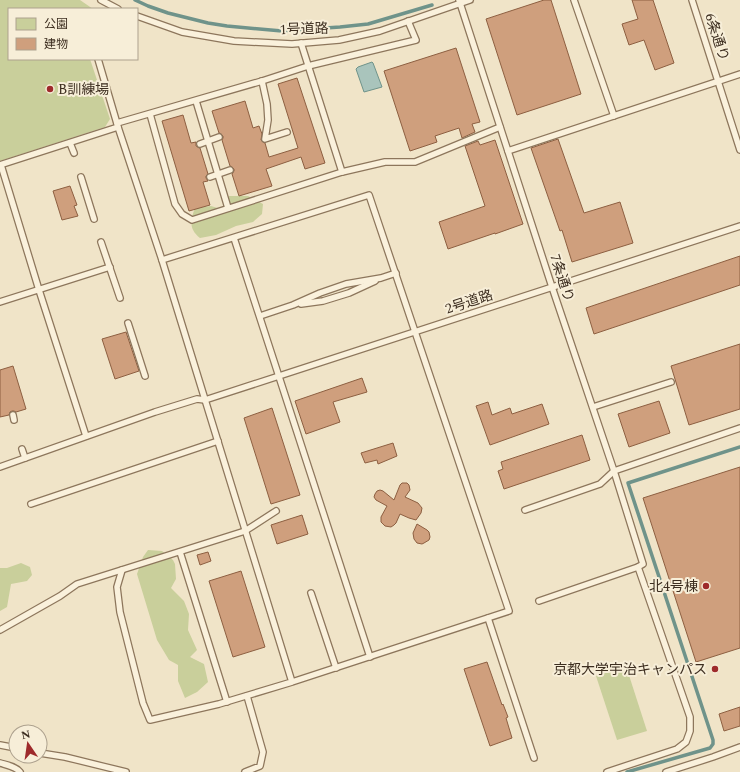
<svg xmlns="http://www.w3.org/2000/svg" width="740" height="772" font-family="Spectral,'Noto Sans JP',serif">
<rect width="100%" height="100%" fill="#f0e4c8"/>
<g fill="#c9cf9b">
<path d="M 0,0 L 80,0 L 93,9 L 9,9 L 9,59 L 90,59 L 110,119 L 105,127 L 0,161 Z"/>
<path d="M 229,196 L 248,196 L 263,204 L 262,214 L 253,222 L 236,226 L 216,235 L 200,238 C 189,229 190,221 195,208 L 211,206 L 221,209 Z"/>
<path d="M 148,550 L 162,551 L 173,560 L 175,564 L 176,579 L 171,588 L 184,601 L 189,614 L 188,630 L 197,650 L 190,657 L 204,664 L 208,682 L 197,692 L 185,698 L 178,681 L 178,665 L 169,660 L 157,640 L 137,574 L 143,557 Z"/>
<path d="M 21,563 L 30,567 L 32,575 L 27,581 L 11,584 L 7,607 L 0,611 L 0,568 L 7,568 Z"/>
<path d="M 626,666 L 647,731 L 617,740 L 596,676 Z"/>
</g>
<path fill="#a9c4bc" stroke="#6f938a" d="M 372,62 L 373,63 L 382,87 L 364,92 L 356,69 L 358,67 Z"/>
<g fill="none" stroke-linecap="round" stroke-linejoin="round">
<g stroke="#6f938a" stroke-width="3.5">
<path d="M 135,0 L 148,6 L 168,13 L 208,23 L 227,26 L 282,31 L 340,27 L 368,24 L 432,5"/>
<path d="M 627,772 L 710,748 L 713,744 L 713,740 L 628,483 L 740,447"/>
</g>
</g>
<g fill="#cf9f7d" stroke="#8d5f41">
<path d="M 544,0 L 551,0 L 581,94 L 517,115 L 486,19 Z"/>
<path d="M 632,0 L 653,0 L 674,63 L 655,70 L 644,40 L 629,45 L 622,24 L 638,19 Z"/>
<path d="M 456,48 L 480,122 L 472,124 L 475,132 L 462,138 L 459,128 L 435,136 L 437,142 L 410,151 L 384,71 Z"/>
<path d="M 297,78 L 325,163 L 305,169 L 301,157 L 266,169 L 272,186 L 239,196 L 232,174 L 234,171 L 234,169 L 232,167 L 230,166 L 222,140 L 223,138 L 223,136 L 221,134 L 219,133 L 212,111 L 245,101 L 253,128 L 259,126 L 262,134 L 261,140 L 263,142 L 265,143 L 269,157 L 298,148 L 278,84 Z"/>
<path d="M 183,115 L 191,143 L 196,142 L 196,146 L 200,148 L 208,174 L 206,176 L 206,178 L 208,181 L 203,182 L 210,205 L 189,211 L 162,121 Z"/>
<path d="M 558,139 L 584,213 L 620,202 L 633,243 L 572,262 L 562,230 L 560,231 L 531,148 Z"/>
<path d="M 495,140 L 523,224 L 495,234 L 495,233 L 448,249 L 439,222 L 485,206 L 465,146 L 478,141 L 480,145 Z"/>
<path d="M 70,186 L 77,205 L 74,206 L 78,216 L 62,220 L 53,191 Z"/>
<path d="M 740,256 L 740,285 L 594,334 L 586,308 Z"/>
<path d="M 126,332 L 139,371 L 115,379 L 102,339 Z"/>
<path d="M 740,344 L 740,409 L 689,425 L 671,366 Z"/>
<path d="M 13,366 L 26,409 L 16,412 L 14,411 L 12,411 L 10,412 L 9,415 L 0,417 L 0,370 Z"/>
<path d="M 362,378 L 367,392 L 333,402 L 340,422 L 306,434 L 295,401 Z"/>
<path d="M 659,401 L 670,433 L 629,447 L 618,414 Z"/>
<path d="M 488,402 L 492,415 L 510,408 L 512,414 L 542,404 L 549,424 L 490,445 L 476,406 Z"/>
<path d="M 272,408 L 300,495 L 271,504 L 244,418 Z"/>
<path d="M 582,435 L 590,460 L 504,489 L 498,471 L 503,469 L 501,462 Z"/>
<path d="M 393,443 L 397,456 L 378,464 L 377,460 L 365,463 L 361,453 Z"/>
<path d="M 740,467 L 740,648 L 696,662 L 643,498 Z"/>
<path d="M 402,483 L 407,483 L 409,485 L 410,490 L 405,497 L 418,503 L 422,508 L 421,513 L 416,520 L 409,518 L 400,514 L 396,523 L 394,525 L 391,527 L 385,526 L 381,522 L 381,517 L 387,506 L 376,500 L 374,497 L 375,494 L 377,491 L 380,490 L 383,491 L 394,500 L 400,485 Z"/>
<path d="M 302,515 L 308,534 L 277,544 L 271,525 Z"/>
<path d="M 417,524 L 427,530 L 429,532 L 430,537 L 429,540 L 424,543 L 422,544 L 417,543 L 414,539 L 413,533 Z"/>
<path d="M 208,552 L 211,561 L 200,565 L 197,555 Z"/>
<path d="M 241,571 L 265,647 L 233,657 L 209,581 Z"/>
<path d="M 487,662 L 502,705 L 503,704 L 508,717 L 506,718 L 512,738 L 490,746 L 464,669 Z"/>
<path d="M 740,707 L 740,726 L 724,731 L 719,714 Z"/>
</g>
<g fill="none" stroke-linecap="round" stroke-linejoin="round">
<g stroke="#8d765c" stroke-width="8">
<g id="lane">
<path d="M 101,0 L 118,9"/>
<path d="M 459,0 L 552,287 L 614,471 L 643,564 L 638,567 L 690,717 L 690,731 L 686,742 L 677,749 L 607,772"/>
<path d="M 574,0 L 614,116"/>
<path d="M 692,0 L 740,150"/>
<path d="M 137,16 L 182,32 L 234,41 L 292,44 L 339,40 L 380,31 L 470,0"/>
<path d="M 301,43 L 342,172"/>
<path d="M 98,59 L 118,127 L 162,260"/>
<path d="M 262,81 L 267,104 L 268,120 L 265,139 L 287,132"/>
<path d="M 196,101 L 228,208"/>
<path d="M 150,114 L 175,204 L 182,214 L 192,220 L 342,172 L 385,162 L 415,162 L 500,127"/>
<path d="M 117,123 L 262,81 L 308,66 L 416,40 L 408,21"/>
<path d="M 70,143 L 74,153"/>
<path d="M 200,144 L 219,137"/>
<path d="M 508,151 L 740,74"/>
<path d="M 0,165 L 118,127"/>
<path d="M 1,165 L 39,290 L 86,436"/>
<path d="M 81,177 L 94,219"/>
<path d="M 210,177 L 230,170"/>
<path d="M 234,238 L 370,657"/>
<path d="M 101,242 L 120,298"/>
<path d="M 0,302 L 110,267"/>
<path d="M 301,304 L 323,301 L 349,293 L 375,281"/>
<path d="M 260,316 L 293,305 L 320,293 L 346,284 L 381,278 L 396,273"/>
<path d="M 128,323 L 145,376"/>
<path d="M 593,407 L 671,382"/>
<path d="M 13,415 L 14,420"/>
<path d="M 22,449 L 25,458"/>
<path d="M 0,467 L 155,412 L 197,399 L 205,400 L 279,376 L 740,226"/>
<path d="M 31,504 L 218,441"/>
<path d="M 525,510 L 600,484 L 614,471 L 740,428"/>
<path d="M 180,552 L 227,702"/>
<path d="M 122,570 L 117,587 L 120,612 L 143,703 L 150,720 L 219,704 L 292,682 L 509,611 L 369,195 L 162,260 L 292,682"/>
<path d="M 311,593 L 336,668"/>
<path d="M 539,601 L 638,567"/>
<path d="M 488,618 L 534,758"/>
<path d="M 0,630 L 60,596 L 77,584 L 245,531 L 276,511"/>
<path d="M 0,745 L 16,748"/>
<path d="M 40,753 L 65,757 L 126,772"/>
<path d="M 0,763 C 7,765 15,766 20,772"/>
<path d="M 245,772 L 260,766 L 263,752 L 247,696"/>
<path d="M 666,772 L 713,757 L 740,747"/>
</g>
</g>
<use href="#lane" stroke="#faf1dc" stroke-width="5.5"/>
</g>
<g fill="#9e2a2b" stroke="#f7eed8" stroke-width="1.5">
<circle cx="50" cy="89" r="4"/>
<circle cx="706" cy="586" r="4"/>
<circle cx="715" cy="669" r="4"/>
</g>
<g text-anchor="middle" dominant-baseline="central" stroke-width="4" stroke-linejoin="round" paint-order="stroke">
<g font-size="14" fill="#3d2e20" stroke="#f7eed8">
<text transform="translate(304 29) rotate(-2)">1号道路</text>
<text transform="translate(717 37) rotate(72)">6条通り</text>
<text transform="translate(562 278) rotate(72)">7条通り</text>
<text transform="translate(469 302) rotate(-18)">2号道路</text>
</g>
<g font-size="14" fill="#3d2e20" stroke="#f7eed8" text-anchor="end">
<text x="58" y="89" text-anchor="start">B訓練場</text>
<text x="698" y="586">北4号棟</text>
<text x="707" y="669">京都大学宇治キャンパス</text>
</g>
</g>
<rect x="8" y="8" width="130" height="52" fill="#f7eed8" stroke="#ada18e"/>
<rect x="16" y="18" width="20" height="12" fill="#c9cf9b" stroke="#ada18e"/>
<text x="44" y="28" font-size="12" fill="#3d2e20">公園</text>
<rect x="16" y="38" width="20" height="12" fill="#cf9f7d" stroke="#ada18e"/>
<text x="44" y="48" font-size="12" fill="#3d2e20">建物</text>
<g transform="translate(28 744) rotate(347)"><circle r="19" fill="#f7eed8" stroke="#ada18e"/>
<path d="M0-3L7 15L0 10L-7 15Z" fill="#9e2a2b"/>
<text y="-6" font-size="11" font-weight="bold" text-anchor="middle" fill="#3d2e20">N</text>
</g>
</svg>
